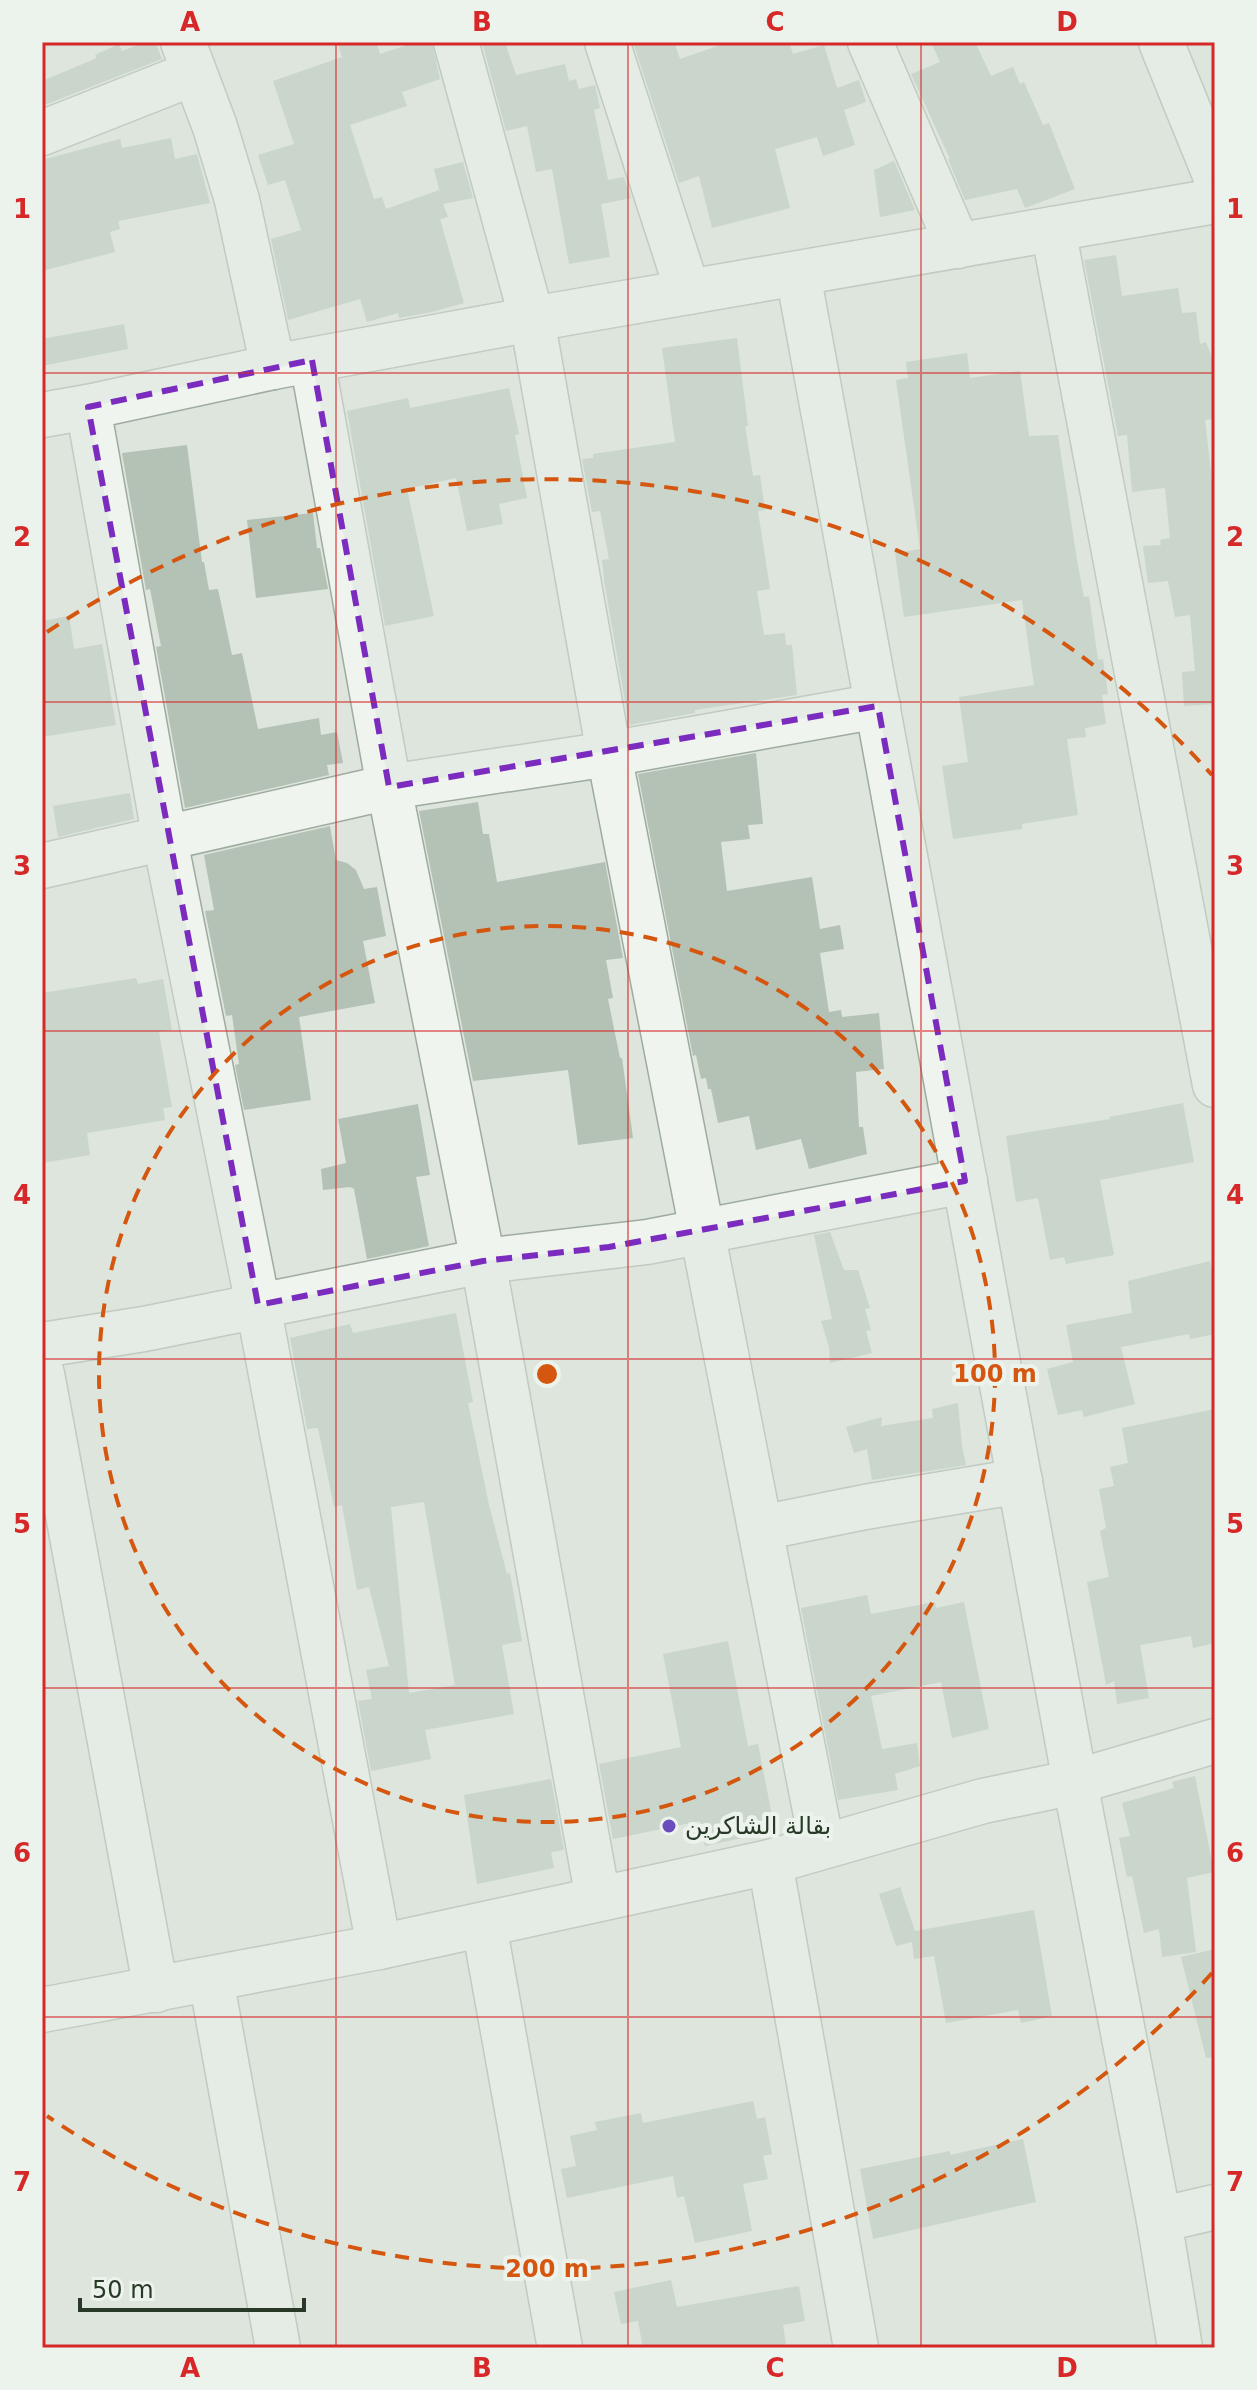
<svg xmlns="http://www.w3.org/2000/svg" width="1257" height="2390" font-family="'DejaVu Sans',Cairo,sans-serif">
<rect width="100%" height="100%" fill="#dde5dd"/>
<g fill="#b4c1b5" fill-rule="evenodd">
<path d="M 146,42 L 155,42 L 162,59 L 42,106 L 42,81 L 97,58 L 95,55 L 119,44 L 122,51 Z"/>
<path d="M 337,42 L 376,42 L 380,54 L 416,42 L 432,42 L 440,79 L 402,92 L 407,106 L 350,125 L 374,199 L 382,197 L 386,209 L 439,190 L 440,193 L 434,169 L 463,162 L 473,198 L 443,204 L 448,217 L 440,219 L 464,303 L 432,312 L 399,318 L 398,313 L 367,322 L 360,299 L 288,320 L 271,239 L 301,230 L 285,180 L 268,185 L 258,155 L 294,144 L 273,81 L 342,57 Z"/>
<path d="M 482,42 L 505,42 L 516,75 L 565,64 L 569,81 L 576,79 L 579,89 L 595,85 L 600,108 L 594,110 L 608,180 L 624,177 L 631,198 L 601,204 L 610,257 L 569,264 L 552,169 L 536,172 L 527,126 L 506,131 Z"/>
<path d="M 633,42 L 674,42 L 680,59 L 729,42 L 789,42 L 793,54 L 824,45 L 837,88 L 859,80 L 866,102 L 844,110 L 855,145 L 823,156 L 817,137 L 775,149 L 790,208 L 712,228 L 699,176 L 679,183 Z"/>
<path d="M 931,42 L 975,42 L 991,76 L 1013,67 L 1020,84 L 1024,82 L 1043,125 L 1049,123 L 1075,189 L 1025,208 L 1017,189 L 965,200 L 948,159 L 950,159 L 911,74 L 940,62 Z"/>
<path d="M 171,138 L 175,159 L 197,154 L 210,203 L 118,221 L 120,229 L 110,232 L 115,252 L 42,271 L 42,160 L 120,139 L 122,148 Z"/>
<path d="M 894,161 L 915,210 L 880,217 L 874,170 Z"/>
<path d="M 1116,255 L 1122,296 L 1178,288 L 1182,313 L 1196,312 L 1200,344 L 1206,342 L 1215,366 L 1215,419 L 1205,420 L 1215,507 L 1215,704 L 1184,706 L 1182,672 L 1195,671 L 1190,615 L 1175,617 L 1168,581 L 1148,583 L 1143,546 L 1161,545 L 1160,540 L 1170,538 L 1165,488 L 1132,492 L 1127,435 L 1118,436 L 1084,260 Z"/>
<path d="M 124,324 L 128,349 L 42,366 L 42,339 Z"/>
<path d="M 737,338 L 748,426 L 745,426 L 753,476 L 760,475 L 765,510 L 758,511 L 770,589 L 757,591 L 764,635 L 785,633 L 786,645 L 792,645 L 797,695 L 695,710 L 695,713 L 629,725 L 604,580 L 602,560 L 609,559 L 600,511 L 592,512 L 582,459 L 593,458 L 593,454 L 675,442 L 662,348 Z"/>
<path d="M 967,353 L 970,378 L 1020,371 L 1029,436 L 1058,435 L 1077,560 L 1084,597 L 1089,596 L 1098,660 L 1103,659 L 1108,694 L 1102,695 L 1106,724 L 1085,728 L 1086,737 L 1067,739 L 1078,815 L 1022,824 L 1022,829 L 953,839 L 942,766 L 968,762 L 959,697 L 1034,685 L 1022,600 L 904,617 L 895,553 L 920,549 L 896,380 L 908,378 L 906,362 Z"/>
<path d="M 509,388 L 519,434 L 515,435 L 527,498 L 499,504 L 503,524 L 467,531 L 456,478 L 407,489 L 434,616 L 385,626 L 347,411 L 408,398 L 410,408 Z"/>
<path d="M 187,445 L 202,562 L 204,562 L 209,590 L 218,589 L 232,655 L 242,653 L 258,729 L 319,718 L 321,735 L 337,732 L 343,763 L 327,765 L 329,775 L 185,808 L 156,647 L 161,646 L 150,589 L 146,590 L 122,453 Z"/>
<path d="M 313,513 L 317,548 L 320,548 L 328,589 L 256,598 L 247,520 Z"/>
<path d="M 69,616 L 74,649 L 102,644 L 116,725 L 42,737 L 42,621 Z"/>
<path d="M 756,753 L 763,824 L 748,825 L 750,839 L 721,842 L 727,891 L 812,877 L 820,929 L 840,925 L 844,949 L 820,953 L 829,1012 L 841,1010 L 842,1017 L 879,1013 L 884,1069 L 856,1072 L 859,1127 L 863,1127 L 867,1154 L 809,1169 L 801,1139 L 756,1150 L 749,1116 L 718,1123 L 711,1089 L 708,1089 L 706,1078 L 701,1079 L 696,1055 L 693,1056 L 638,774 Z"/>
<path d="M 130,793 L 134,819 L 58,837 L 53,806 Z"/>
<path d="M 478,802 L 483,834 L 489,834 L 497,882 L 605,862 L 623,958 L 606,960 L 613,998 L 608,999 L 620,1058 L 622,1058 L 633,1138 L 578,1145 L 568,1070 L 473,1081 L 419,811 Z"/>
<path d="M 330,826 L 336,860 L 347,863 L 356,870 L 364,889 L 377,887 L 386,936 L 363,941 L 375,1003 L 299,1017 L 311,1100 L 244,1110 L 235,1065 L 239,1064 L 232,1015 L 226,1016 L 205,911 L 214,910 L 204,855 Z"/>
<path d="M 136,978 L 138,984 L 163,979 L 172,1030 L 159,1032 L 172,1107 L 163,1108 L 165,1120 L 87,1133 L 90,1155 L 42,1163 L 42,993 Z"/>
<path d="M 1183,1103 L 1194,1162 L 1100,1180 L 1114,1255 L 1066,1264 L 1064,1257 L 1050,1260 L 1038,1198 L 1016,1202 L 1006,1136 L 1110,1119 L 1109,1117 Z"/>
<path d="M 418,1104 L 430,1175 L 416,1177 L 429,1246 L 367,1259 L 354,1189 L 350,1187 L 323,1190 L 321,1169 L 346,1163 L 338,1119 Z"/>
<path d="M 830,1232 L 844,1270 L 858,1270 L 870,1308 L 865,1309 L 871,1330 L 866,1331 L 872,1353 L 830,1363 L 829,1347 L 821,1321 L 832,1319 L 814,1235 Z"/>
<path d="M 1210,1261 L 1215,1284 L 1215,1334 L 1190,1339 L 1189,1334 L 1121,1347 L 1135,1404 L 1084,1417 L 1082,1410 L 1058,1415 L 1047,1369 L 1073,1362 L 1066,1325 L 1132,1313 L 1128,1281 Z"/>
<path d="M 456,1313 L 473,1402 L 468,1403 L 489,1505 L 507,1574 L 510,1573 L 522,1641 L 502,1645 L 514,1714 L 425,1730 L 431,1759 L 371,1771 L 358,1701 L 372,1699 L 366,1670 L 389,1666 L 369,1587 L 357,1590 L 342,1505 L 334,1507 L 318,1428 L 307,1429 L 290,1338 L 350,1324 L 353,1333 ZM 424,1502 L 455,1685 L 409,1693 L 391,1507 Z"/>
<path d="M 958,1403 L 962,1446 L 966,1465 L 872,1480 L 867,1449 L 854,1453 L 846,1427 L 882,1417 L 881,1426 L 933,1418 L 932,1409 Z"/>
<path d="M 1215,1409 L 1215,1529 L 1211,1530 L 1215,1549 L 1215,1643 L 1193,1648 L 1191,1636 L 1140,1645 L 1149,1698 L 1117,1704 L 1114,1681 L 1106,1685 L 1087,1582 L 1109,1577 L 1100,1531 L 1106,1528 L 1099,1489 L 1114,1486 L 1110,1467 L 1128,1463 L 1122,1428 Z"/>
<path d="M 867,1595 L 871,1614 L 935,1602 L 936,1608 L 964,1602 L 989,1729 L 952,1738 L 941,1682 L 871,1696 L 882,1749 L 917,1743 L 920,1766 L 895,1774 L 898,1790 L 838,1800 L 801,1608 Z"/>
<path d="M 728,1641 L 748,1746 L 758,1744 L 775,1831 L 705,1846 L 700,1821 L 613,1839 L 599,1764 L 681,1747 L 663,1654 Z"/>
<path d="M 1195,1776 L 1214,1872 L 1187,1878 L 1196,1952 L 1162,1957 L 1159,1929 L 1144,1933 L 1132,1876 L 1127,1877 L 1119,1838 L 1130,1836 L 1122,1803 L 1174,1788 L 1172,1782 Z"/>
<path d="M 551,1779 L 564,1850 L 551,1852 L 554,1868 L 477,1884 L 464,1795 Z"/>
<path d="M 900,1887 L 915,1931 L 1034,1910 L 1052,2016 L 1021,2023 L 1018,2010 L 946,2023 L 934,1956 L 914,1959 L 912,1942 L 896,1946 L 879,1894 Z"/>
<path d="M 1215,1949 L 1215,2057 L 1206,2058 L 1181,1957 Z"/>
<path d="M 753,2101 L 757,2119 L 765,2117 L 772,2154 L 763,2156 L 768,2179 L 743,2184 L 752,2231 L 695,2243 L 684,2196 L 677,2198 L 673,2176 L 567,2198 L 561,2169 L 576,2166 L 570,2136 L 597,2130 L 595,2122 L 641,2113 L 643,2123 Z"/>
<path d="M 1023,2139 L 1036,2202 L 873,2239 L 860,2169 L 950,2151 L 950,2155 Z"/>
<path d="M 671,2280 L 677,2307 L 799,2286 L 805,2321 L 783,2325 L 786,2344 L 764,2348 L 643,2348 L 638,2321 L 621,2324 L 614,2292 Z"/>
</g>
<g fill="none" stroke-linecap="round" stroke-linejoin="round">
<g stroke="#9fab9f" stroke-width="47">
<g id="minor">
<path d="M 183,42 L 215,127 L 237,200 L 273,367"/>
<path d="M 456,42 L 532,319 L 609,754 L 822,1846"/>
<path d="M 607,42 L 688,292"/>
<path d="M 870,42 L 958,246"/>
<path d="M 1161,42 L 1215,175"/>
<path d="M 42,133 L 194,73"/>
<path d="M 1053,229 L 1215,1085"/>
<path d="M 798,274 L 1075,1782 L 1159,2220 L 1180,2348"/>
<path d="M 312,360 L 389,787 L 483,1261 L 598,1899"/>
<path d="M 88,407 L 165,840 L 258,1305 L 379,1947"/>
<path d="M 42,415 L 88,407 L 273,367 L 532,319 L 1215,201"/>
<path d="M 42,866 L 389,787 L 609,754 L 878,706"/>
<path d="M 42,1345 L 144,1329 L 483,1261 L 647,1242 L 965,1181"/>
<path d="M 42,1374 L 156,1990"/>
<path d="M 761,1528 L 865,1507 L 1020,1481"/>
<path d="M 770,1862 L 856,2348"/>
<path d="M 484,1925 L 560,2348"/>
<path d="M 211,1979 L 278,2348"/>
<path d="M 42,2010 L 379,1947 L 770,1862 L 983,1801 L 1075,1782 L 1215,1741"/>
<path d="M 1159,2220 L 1215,2207"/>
</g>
</g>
<use href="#minor" stroke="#eff4ef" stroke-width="44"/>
</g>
<path d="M0 0H1257V2390H0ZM 312,360 L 389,787 L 878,706 L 965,1181 L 609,1247 L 483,1261 L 258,1305 L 88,407 Z" fill="#dde5dd" fill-opacity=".55" fill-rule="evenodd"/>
<path fill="none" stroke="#7b2cbf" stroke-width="6" stroke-dasharray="16 10" stroke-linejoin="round" d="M 312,360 L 389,787 L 878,706 L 965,1181 L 609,1247 L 483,1261 L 258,1305 L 88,407 Z"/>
<path fill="none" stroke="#d62828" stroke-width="2" stroke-opacity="0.55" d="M 336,42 L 336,2348M 628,42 L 628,2348M 921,42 L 921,2348M 42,373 L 1215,373M 42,702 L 1215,702M 42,1031 L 1215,1031M 42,1359 L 1215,1359M 42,1688 L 1215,1688M 42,2017 L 1215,2017"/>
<g fill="none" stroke="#d5560f" stroke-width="4" stroke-dasharray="14 10">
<circle cx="547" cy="1374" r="448"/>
<path d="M1212 1973A895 895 0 0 1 47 2116M47 632A895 895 0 0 1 1212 775"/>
</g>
<circle fill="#694dbe" stroke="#ecf3ec" stroke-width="3" cx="669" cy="1826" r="8"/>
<g text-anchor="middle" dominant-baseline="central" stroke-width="8" stroke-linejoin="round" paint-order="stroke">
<g font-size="24" fill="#283928" stroke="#ecf3ec" text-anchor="start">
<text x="685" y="1826">بقالة الشاكرين</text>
</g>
</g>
<circle cx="547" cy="1374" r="12" fill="#d5560f" stroke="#ecf3ec" stroke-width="4"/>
<g font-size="24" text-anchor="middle" font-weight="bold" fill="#d5560f" stroke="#ecf3ec" stroke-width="8" stroke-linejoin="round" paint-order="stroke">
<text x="995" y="1382">100 m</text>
<text x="547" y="2277">200 m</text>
</g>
<rect width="1257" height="2390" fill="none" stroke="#ecf3ec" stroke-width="88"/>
<path d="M80 2298v12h224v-12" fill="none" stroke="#283928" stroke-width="4"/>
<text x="92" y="2298" font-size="24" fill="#283928" stroke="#ecf3ec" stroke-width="6" paint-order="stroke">50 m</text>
<rect x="44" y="44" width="1169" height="2302" fill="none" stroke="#d62828" stroke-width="3"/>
<g font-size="26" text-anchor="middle" font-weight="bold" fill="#d62828">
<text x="190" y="31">A</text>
<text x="482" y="31">B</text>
<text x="775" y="31">C</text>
<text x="1067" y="31">D</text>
<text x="22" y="218">1</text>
<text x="1235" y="218">1</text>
<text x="22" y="546">2</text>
<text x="1235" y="546">2</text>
<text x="22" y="875">3</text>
<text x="1235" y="875">3</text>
<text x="22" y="1204">4</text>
<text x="1235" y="1204">4</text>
<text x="22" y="1533">5</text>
<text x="1235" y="1533">5</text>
<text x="22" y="1862">6</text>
<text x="1235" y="1862">6</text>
<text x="22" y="2191">7</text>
<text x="1235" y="2191">7</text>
<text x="190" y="2377">A</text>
<text x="482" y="2377">B</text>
<text x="775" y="2377">C</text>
<text x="1067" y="2377">D</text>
</g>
</svg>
